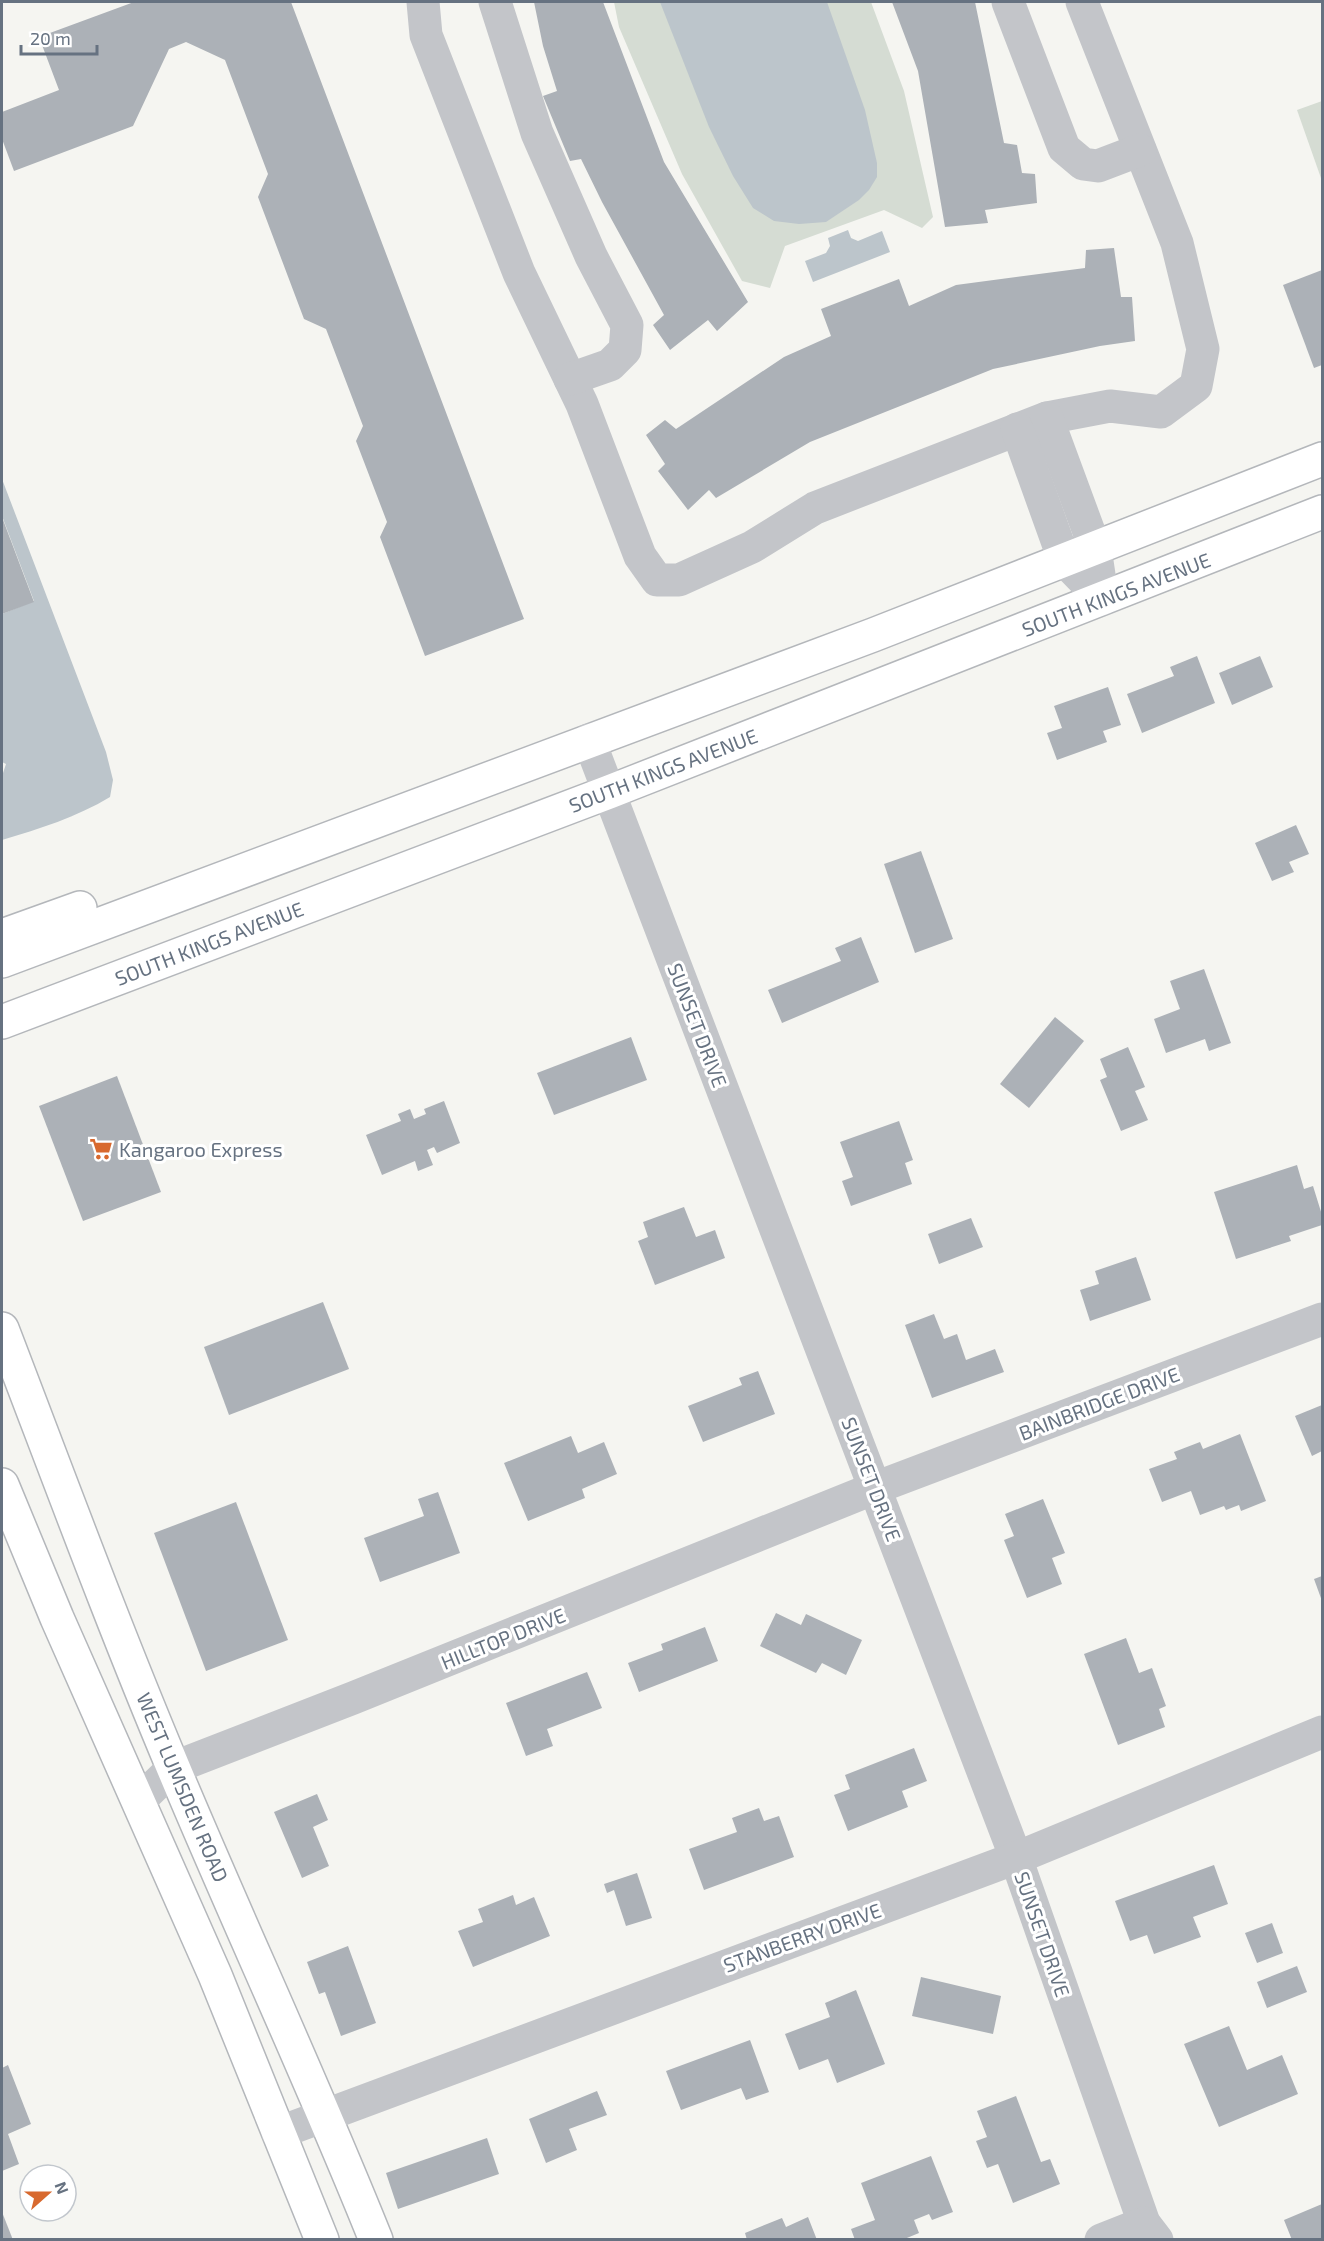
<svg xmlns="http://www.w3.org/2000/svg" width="1324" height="2241" font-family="'Exo 2',sans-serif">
<rect width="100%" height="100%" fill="#f5f5f1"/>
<g fill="#d5dcd3">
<path d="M 614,2 L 871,2 L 904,91 L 933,217 L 922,228 L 884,210 L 785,246 L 770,288 L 742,281 L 682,174 L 619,27 Z"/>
<path d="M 1322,101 L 1322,181 L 1297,110 Z"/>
</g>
<g fill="#bcc5cb">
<path d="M 660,2 L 827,2 L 865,110 L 877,163 L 877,177 L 869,190 L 859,200 L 826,222 L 799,224 L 774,221 L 753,208 L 733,176 L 709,127 Z"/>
<path d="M 848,230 L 851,238 L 858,241 L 882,231 L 890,252 L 813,282 L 805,261 L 826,253 L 830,246 L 828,238 Z"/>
<path d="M 2,479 L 106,752 L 113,780 L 110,797 C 77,817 39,829 2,840 L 2,776 L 6,764 L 2,762 L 2,614 L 34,601 L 2,516 Z"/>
</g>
<g fill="#acb1b7">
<path d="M 134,2 L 291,2 L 524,619 L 425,656 L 380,537 L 387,522 L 356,441 L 363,426 L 326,329 L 304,319 L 258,197 L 268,174 L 225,60 L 186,42 L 169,49 L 133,126 L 14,171 L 2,139 L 2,112 L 59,90 L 39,37 Z"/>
<path d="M 534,2 L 603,2 L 664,162 L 748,302 L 717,331 L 708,320 L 670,350 L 653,325 L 664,315 L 602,202 L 581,159 L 570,161 L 543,96 L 557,91 L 543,46 Z"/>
<path d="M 892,2 L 975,2 L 1004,143 L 1017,145 L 1022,173 L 1035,174 L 1037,203 L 985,210 L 988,223 L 945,227 L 918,71 Z"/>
<path d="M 1114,248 L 1121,297 L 1132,297 L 1135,341 L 1100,346 L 993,369 L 810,442 L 716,498 L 709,490 L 688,510 L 658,471 L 665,464 L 646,435 L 665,420 L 676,429 L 784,357 L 831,336 L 821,309 L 899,279 L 909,306 L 956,285 L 1085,268 L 1086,250 Z"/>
<path d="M 1322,270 L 1322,365 L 1314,368 L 1283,285 Z"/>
<path d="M 2,517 L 34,602 L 2,614 Z"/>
<path d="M 1197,656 L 1215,703 L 1142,733 L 1127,694 L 1174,676 L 1170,667 Z"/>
<path d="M 1260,656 L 1273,687 L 1232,705 L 1219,673 Z"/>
<path d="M 1108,687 L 1121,725 L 1103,731 L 1107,742 L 1057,760 L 1047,733 L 1062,728 L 1054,706 Z"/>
<path d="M 1296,825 L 1309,854 L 1289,862 L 1294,872 L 1272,881 L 1255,843 Z"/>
<path d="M 921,851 L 953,939 L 915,953 L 884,864 Z"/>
<path d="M 861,937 L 879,982 L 782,1023 L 768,990 L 841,961 L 835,948 Z"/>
<path d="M 1204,969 L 1231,1043 L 1209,1051 L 1205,1039 L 1166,1053 L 1154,1019 L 1180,1009 L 1170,981 Z"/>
<path d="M 1055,1017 L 1084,1041 L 1029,1108 L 1000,1084 Z"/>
<path d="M 631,1037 L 647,1080 L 554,1115 L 537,1073 Z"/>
<path d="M 1128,1047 L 1145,1087 L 1135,1091 L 1148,1120 L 1121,1131 L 1100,1080 L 1107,1077 L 1100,1059 Z"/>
<path d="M 117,1076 L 161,1192 L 83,1221 L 39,1106 Z"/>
<path d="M 444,1101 L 460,1143 L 437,1153 L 434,1147 L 427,1150 L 433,1165 L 418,1171 L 415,1161 L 382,1175 L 366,1135 L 401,1121 L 398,1114 L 410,1109 L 414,1119 L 426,1114 L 424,1109 Z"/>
<path d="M 899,1121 L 913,1160 L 905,1163 L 912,1184 L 851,1206 L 842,1181 L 853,1177 L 840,1142 Z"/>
<path d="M 1297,1165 L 1304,1189 L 1313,1186 L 1322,1215 L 1322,1225 L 1289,1236 L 1291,1241 L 1236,1259 L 1214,1192 Z"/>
<path d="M 684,1207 L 696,1237 L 715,1230 L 725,1258 L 655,1285 L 638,1241 L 648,1237 L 643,1222 Z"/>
<path d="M 971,1218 L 983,1247 L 939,1264 L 928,1234 Z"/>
<path d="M 1136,1257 L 1151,1300 L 1090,1321 L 1080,1290 L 1099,1284 L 1095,1271 Z"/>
<path d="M 323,1302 L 349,1369 L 229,1415 L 204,1347 Z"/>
<path d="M 934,1314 L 944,1339 L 957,1334 L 966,1360 L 995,1349 L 1004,1372 L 932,1398 L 905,1325 Z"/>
<path d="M 758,1371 L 775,1414 L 703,1442 L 688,1406 L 742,1385 L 739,1378 Z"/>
<path d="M 1322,1405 L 1322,1451 L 1312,1456 L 1295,1416 Z"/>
<path d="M 1240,1434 L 1266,1501 L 1241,1511 L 1239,1505 L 1226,1510 L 1224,1506 L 1200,1515 L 1191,1491 L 1162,1502 L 1149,1469 L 1177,1459 L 1174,1452 L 1200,1442 L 1203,1449 Z"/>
<path d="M 571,1436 L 578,1453 L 604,1442 L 617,1474 L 582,1489 L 585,1498 L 528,1521 L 504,1463 Z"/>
<path d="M 438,1492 L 460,1553 L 380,1582 L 364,1538 L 424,1516 L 418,1499 Z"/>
<path d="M 1043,1499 L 1065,1553 L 1052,1558 L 1062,1584 L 1027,1598 L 1004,1540 L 1014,1536 L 1005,1514 Z"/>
<path d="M 236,1502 L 288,1640 L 206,1671 L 154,1533 Z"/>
<path d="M 1322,1576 L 1322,1601 L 1314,1579 Z"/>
<path d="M 776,1613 L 801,1625 L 806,1614 L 862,1640 L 846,1675 L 822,1663 L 816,1673 L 760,1646 Z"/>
<path d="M 705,1627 L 718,1661 L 639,1692 L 628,1663 L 663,1650 L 661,1644 Z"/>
<path d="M 1126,1638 L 1139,1673 L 1152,1668 L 1166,1706 L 1159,1709 L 1165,1727 L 1118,1745 L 1084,1654 Z"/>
<path d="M 587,1672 L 602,1708 L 547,1729 L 553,1746 L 526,1756 L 506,1703 Z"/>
<path d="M 914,1748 L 927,1781 L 902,1791 L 908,1807 L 848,1831 L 834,1795 L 850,1789 L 845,1775 Z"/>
<path d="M 317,1794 L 328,1820 L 313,1827 L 329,1866 L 302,1878 L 274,1812 Z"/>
<path d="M 759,1808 L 764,1821 L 779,1816 L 794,1857 L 704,1890 L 689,1849 L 737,1832 L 732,1818 Z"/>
<path d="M 1214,1865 L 1228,1904 L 1193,1917 L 1201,1937 L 1154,1954 L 1147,1935 L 1130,1941 L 1115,1901 Z"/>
<path d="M 637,1873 L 652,1918 L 626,1926 L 614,1890 L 607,1893 L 604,1884 Z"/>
<path d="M 513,1895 L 516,1905 L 534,1897 L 550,1936 L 473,1967 L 458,1931 L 483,1922 L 478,1909 Z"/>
<path d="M 1272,1923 L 1283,1953 L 1257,1963 L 1245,1933 Z"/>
<path d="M 348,1946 L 376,2023 L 341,2036 L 325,1992 L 319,1994 L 307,1962 Z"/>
<path d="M 1297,1966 L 1307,1992 L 1267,2008 L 1257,1982 Z"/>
<path d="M 921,1977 L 1001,1996 L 993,2034 L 912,2016 Z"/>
<path d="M 856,1990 L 885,2064 L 837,2083 L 828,2059 L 799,2070 L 785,2034 L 830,2017 L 825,2003 Z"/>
<path d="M 1229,2026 L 1247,2070 L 1282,2055 L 1298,2094 L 1219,2127 L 1184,2044 Z"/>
<path d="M 750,2040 L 769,2092 L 746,2100 L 741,2088 L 681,2110 L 666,2071 Z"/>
<path d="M 8,2065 L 31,2124 L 8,2134 L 19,2164 L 2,2171 L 2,2068 Z"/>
<path d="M 597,2091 L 607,2115 L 569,2129 L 577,2150 L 546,2163 L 529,2119 Z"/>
<path d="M 1016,2096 L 1041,2162 L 1050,2159 L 1060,2184 L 1013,2203 L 998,2164 L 987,2168 L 976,2141 L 987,2137 L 977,2111 Z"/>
<path d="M 487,2138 L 499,2174 L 398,2209 L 386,2173 Z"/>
<path d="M 931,2156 L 953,2212 L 932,2220 L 929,2214 L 914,2220 L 919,2233 L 902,2240 L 855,2240 L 851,2229 L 875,2220 L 861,2183 Z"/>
<path d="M 1322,2204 L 1322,2240 L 1292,2240 L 1284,2220 Z"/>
<path d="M 2,2212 L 13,2240 L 2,2240 Z"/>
<path d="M 808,2217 L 817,2240 L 747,2240 L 745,2233 L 782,2218 L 786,2227 Z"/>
</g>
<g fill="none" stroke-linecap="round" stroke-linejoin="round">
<g stroke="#b4b7bb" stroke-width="36">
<g id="major">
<path d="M 2,936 L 80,908"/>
<path d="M 2,961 L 873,635 L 1322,459"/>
<path d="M 2,1022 L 609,792 L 1322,512"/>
<path d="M 2,1329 C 58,1475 112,1622 173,1767 C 239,1925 312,2080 376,2240"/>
<path d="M 2,1485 L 57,1618 L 215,1975 L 322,2240"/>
</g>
</g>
<g stroke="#c3c5c9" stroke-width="33">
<path d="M 423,2 L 426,35 L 519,273 L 582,404 L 640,556 L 657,580 L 679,580 L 752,547 L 815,508 L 1047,418 L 1110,406 L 1161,412 L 1196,386 L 1203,349 L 1177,243 L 1082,2"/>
<path d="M 495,2 L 537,133 L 591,256 L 627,325 L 625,350 L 610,365 L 570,379"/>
<path d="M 1008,2 L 1064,148 L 1083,164 L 1098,166 L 1140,150"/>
<path d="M 1047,418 L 1095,548 L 1099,575"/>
<path d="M 1017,429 L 1064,560 L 1102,599"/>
<path d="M 589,740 L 1016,1858 L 1144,2223 L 1157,2240"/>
<path d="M 139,1801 L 173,1768 L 353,1698 L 875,1488 L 1322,1319"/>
<path d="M 278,2133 L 1016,1858 L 1322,1732"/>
<path d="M 1101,2240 L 1144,2223"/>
</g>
<use href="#major" stroke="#fff" stroke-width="33"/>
</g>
<defs>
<g id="supermarket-bare" transform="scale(1.8)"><path d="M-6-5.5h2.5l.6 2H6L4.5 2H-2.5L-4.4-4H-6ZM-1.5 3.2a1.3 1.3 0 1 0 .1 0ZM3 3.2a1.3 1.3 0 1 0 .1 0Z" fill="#d8692e" stroke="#fff" stroke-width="2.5" paint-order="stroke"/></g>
</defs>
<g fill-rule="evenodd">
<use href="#supermarket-bare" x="101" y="1149"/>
</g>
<g text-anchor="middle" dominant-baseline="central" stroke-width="6" stroke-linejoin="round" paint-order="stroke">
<g font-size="20" fill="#667281" stroke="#fff">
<text transform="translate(1116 594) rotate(-21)">SOUTH KINGS AVENUE</text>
<text transform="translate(663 770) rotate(-21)">SOUTH KINGS AVENUE</text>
<text transform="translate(209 943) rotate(-21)">SOUTH KINGS AVENUE</text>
<text transform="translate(698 1025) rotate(69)">SUNSET DRIVE</text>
<text transform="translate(1099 1403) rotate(-21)">BAINBRIDGE DRIVE</text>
<text transform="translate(872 1479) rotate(69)">SUNSET DRIVE</text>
<text transform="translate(503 1638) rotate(-22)">HILLTOP DRIVE</text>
<text transform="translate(183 1787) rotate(67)">WEST LUMSDEN ROAD</text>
<text transform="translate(1043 1934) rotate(71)">SUNSET DRIVE</text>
<text transform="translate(802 1937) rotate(-20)">STANBERRY DRIVE</text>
</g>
<g font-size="20" fill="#667281" stroke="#fff" text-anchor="start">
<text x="119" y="1149">Kangaroo Express</text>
</g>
</g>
<rect width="1324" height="2241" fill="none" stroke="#667281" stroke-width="6"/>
<g transform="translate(48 2193) rotate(69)"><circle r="28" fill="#ffffff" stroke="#c2c7cd" stroke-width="1.5"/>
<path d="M0-4.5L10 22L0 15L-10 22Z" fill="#d8692e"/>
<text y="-9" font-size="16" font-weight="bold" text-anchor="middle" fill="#667281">N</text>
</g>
<path d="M21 45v9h76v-9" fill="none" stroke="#667281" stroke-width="3"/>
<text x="30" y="45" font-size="18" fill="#667281" stroke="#ffffff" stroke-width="4.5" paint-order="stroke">20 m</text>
</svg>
